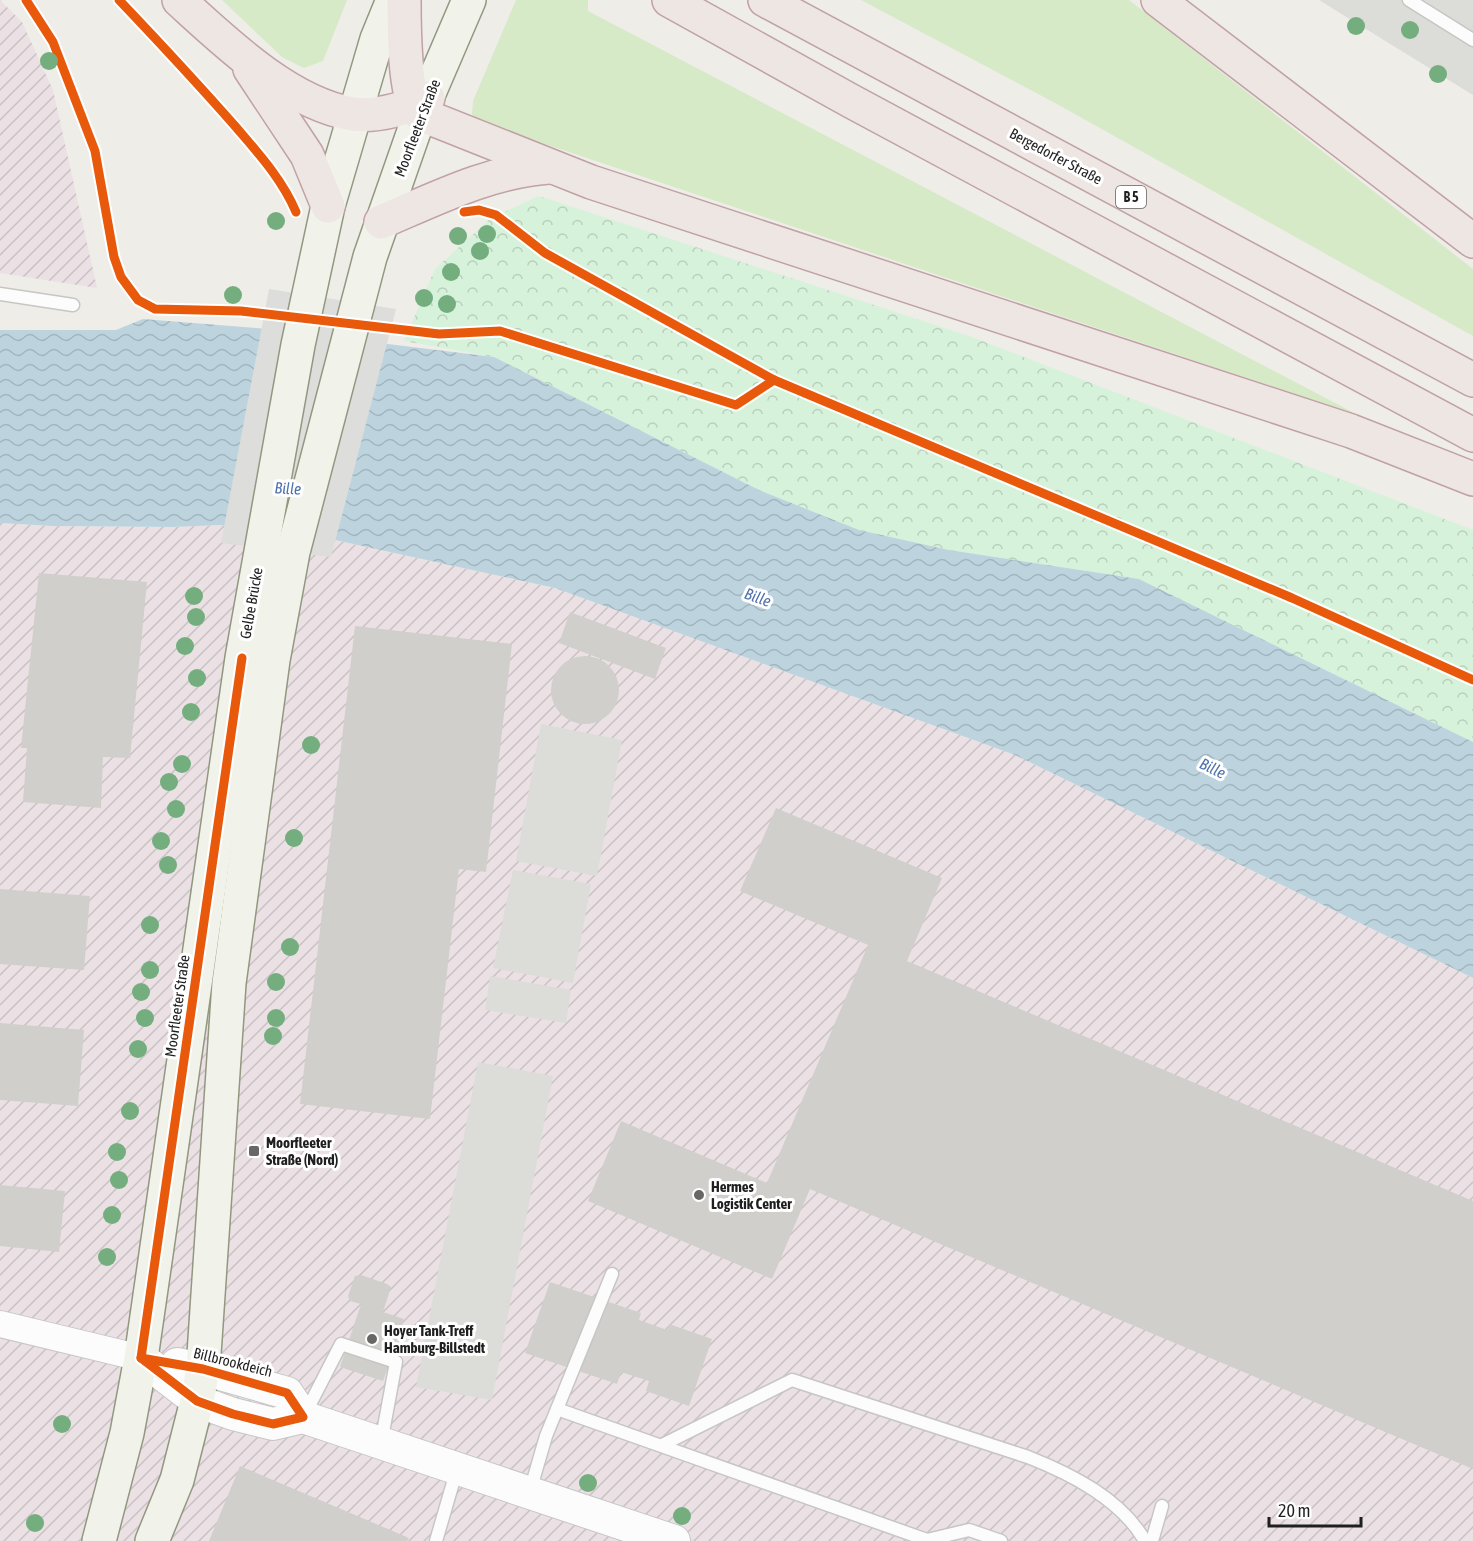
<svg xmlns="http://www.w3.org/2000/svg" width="1473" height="1541" font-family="'Asap Condensed',sans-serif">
<defs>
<pattern id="industrial-furrows" width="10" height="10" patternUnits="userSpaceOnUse" patternTransform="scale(1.5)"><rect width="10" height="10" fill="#ebe1e5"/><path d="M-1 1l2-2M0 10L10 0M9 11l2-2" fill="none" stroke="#c9c1c4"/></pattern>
<pattern id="park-crowns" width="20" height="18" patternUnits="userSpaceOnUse" patternTransform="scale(1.5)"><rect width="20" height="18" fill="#d7f2db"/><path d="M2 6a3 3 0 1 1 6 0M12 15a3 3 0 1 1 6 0" fill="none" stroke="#b8cfbc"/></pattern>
<pattern id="water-waves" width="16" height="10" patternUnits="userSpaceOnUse" patternTransform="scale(1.5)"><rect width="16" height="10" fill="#bdd4df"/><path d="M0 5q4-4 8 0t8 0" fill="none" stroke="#a2b6bf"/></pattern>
</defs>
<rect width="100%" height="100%" fill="#eeede8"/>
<g fill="url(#industrial-furrows)">
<path d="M 0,0 L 22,22 L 53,90 L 97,288 L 0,273 Z"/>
<path d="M 0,523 L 52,526 L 174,527 L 219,525 L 335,540 L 555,588 L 1015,755 L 1473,978 L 1473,1541 L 0,1541 Z"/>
</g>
<g fill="#d6eac8">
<path d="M 222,0 L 347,0 L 323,61 L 304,68 L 282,57 Z"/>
<path d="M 516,0 L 588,0 L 588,11 L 1358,415 L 482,123 L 472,115 L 473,101 Z"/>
<path d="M 861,0 L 1129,0 L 1473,269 L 1473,336 L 1055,103 Z"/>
</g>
<path fill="url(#park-crowns)" d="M 539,196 L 969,336 L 1473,530 L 1473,742 L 1139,579 L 949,550 L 859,530 L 759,490 L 494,357 L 404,341 L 435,269 L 491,218 Z"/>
<g fill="#dcdcd9">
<path d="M 1319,0 L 1473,0 L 1473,95 Z"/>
<path d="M 541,724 L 622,740 L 597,876 L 516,861 Z"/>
<path d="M 513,870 L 591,884 L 573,983 L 493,968 Z"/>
<path d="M 490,976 L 571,990 L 566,1023 L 485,1010 Z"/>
<path d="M 478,1062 L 553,1076 L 492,1400 L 416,1387 Z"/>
</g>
<path fill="url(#water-waves)" d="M 143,319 L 257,328 L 494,357 L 759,490 L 859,530 L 949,550 L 1139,579 L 1473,742 L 1473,978 L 1015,755 L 555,588 L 335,540 L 219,525 L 174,527 L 52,526 L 0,523 L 0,330 L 116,330 Z"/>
<path fill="#dddddb" d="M 269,289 L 396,309 L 331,557 L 221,543 Z"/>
<g fill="#d0cfcb">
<path d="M 39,573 L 147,582 L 130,758 L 103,757 L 101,808 L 23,802 L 27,748 L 21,748 Z"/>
<path d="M 570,612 L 666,648 L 655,679 L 559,643 Z"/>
<path d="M 355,626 L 512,644 L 486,872 L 459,869 L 430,1119 L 300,1104 Z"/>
<circle cx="585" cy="690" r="34"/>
<path d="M 776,808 L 942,878 L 907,961 L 1473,1201 L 1473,1469 L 810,1189 L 772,1279 L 588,1201 L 621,1121 L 767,1183 L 868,945 L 740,891 Z"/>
<path d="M 0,889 L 90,896 L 84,970 L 0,964 Z"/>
<path d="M 0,1023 L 84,1030 L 78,1106 L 0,1100 Z"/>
<path d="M 0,1185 L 65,1191 L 59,1252 L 0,1246 Z"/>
<path d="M 361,1275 L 387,1284 L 391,1287 L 383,1312 L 404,1319 L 383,1381 L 340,1367 L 361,1304 L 350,1301 L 348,1296 L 355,1276 Z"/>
<path d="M 550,1282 L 641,1313 L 639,1320 L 667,1330 L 669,1324 L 712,1339 L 689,1406 L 646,1391 L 649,1381 L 621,1372 L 617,1384 L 525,1353 Z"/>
<path d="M 240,1466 L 409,1538 L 407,1541 L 209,1541 Z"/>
</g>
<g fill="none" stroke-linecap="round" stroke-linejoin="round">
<g stroke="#c6c6c4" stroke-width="15">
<g id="service">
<path d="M 1409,0 L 1473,40"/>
<path d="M 0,294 L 73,305"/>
<path d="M 557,1409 L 927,1540 L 969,1530 L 1001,1541"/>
<path d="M 305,1414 L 341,1344 L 396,1362 L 381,1443"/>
<path d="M 662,1445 L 792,1380 L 1028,1457 C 1071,1474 1121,1499 1145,1541"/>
<path d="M 530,1491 L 546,1436 L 612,1274"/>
<path d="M 436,1541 L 457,1469"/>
<path d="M 1152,1541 L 1162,1506"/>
</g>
</g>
<g stroke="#c6c6c4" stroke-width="28">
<path id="minor" d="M 0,1324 L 141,1358"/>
</g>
<g stroke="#c6c6c4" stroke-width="34">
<g id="tertiary">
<path d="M 141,1358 L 197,1401 L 233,1414 L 273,1424 L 303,1417 L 674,1541"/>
<path d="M 177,1364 L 203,1369 L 287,1393 L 303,1417"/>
</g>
</g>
<g stroke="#929780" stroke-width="36">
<g id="secondary">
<path d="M 99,1541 L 127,1433 L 141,1358 L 242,658 L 298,345 L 328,206 L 377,39 L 393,0"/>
<path d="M 152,1541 L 177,1480 L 197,1401 L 203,1369 L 229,983 L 273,660 L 293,552 L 370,257 L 420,114 L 469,0"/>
</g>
</g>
<g stroke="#c1a1a5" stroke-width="36">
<g id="trunk">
<path d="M 179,0 C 225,42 289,104 353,114 C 378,117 404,109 428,98"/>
<path d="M 404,0 C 404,22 404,102 420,114 L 591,182 L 1351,431 L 1473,479"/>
<path d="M 669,0 L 851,101 L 1473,435"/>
<path d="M 765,0 L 1473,380"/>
<path d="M 1158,0 L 1473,241"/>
<path d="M 250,69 L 307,155 L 328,206"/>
<path d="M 381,222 C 435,199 490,171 549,167"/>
</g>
</g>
<use href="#service" stroke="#fcfcfc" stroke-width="12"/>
<use href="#minor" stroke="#fcfcfc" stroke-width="26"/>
<use href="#tertiary" stroke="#fcfcfc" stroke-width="32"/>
<use href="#secondary" stroke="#f1f3eb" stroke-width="33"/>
<use href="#trunk" stroke="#eee6e2" stroke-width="33"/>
<g stroke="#fff" stroke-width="13">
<g id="cycleway">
<path d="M 26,0 L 53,42 L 95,151 L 114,257 L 121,277 L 138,300 L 155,309 L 241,311 L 439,334 L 500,331 L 736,405 L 774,380"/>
<path d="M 119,0 C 158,41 197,83 235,126 C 258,153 282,179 296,212"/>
<path d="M 464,212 L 479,210 L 496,215 L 545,253 L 774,380 L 1292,598 L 1473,680"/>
<path d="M 141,1358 L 242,658"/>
<path d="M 141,1358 L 203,1369 L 287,1393 L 303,1417 L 273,1424 L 233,1414 L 197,1401 Z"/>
</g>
</g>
<use href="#cycleway" stroke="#e8590c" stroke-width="9"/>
</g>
<g fill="#74ae7e">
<circle cx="1356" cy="26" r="9"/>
<circle cx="1410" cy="30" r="9"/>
<circle cx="49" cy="61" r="9"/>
<circle cx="1438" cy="74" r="9"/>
<circle cx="276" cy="221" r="9"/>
<circle cx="487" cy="234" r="9"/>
<circle cx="458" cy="236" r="9"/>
<circle cx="480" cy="251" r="9"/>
<circle cx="451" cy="272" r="9"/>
<circle cx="233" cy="295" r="9"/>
<circle cx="424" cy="298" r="9"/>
<circle cx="447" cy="304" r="9"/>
<circle cx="194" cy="596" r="9"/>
<circle cx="196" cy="617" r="9"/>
<circle cx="185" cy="646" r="9"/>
<circle cx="197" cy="678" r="9"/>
<circle cx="191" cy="712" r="9"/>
<circle cx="311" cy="745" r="9"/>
<circle cx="182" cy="764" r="9"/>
<circle cx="169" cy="782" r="9"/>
<circle cx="176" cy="809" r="9"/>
<circle cx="294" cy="838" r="9"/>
<circle cx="161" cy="841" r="9"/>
<circle cx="168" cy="865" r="9"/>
<circle cx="150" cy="925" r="9"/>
<circle cx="290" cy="947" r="9"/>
<circle cx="150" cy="970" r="9"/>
<circle cx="276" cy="982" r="9"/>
<circle cx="141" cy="992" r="9"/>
<circle cx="145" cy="1018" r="9"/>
<circle cx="276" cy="1018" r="9"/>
<circle cx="273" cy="1036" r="9"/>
<circle cx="138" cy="1049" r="9"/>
<circle cx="130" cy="1111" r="9"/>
<circle cx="117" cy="1152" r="9"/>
<circle cx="119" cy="1180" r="9"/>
<circle cx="112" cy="1215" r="9"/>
<circle cx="107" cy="1257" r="9"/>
<circle cx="62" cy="1424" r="9"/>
<circle cx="588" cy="1483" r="9"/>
<circle cx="682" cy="1516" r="9"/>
<circle cx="35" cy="1523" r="9"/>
</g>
<g fill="#676765" stroke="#fff" stroke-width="2">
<rect x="248" y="1145" width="12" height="12" rx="3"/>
<circle cx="699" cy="1195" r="6"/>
<circle cx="372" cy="1339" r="6"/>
</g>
<g text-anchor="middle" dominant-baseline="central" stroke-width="6" stroke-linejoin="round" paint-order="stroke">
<rect fill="#fff" stroke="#626262" stroke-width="1.5" x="1116" y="186" width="30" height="22" rx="4.5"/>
<g font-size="14" font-weight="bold" fill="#1f1f1f">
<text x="1131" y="197">B 5</text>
</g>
<g font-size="15" fill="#1f1f1f" stroke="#fff">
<text transform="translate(417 128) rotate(-69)">Moorfleeter Straße</text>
<text transform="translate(1056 156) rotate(28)">Bergedorfer Straße</text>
<text transform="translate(251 603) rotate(-80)">Gelbe Brücke</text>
<text transform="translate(177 1006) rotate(-82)">Moorfleeter Straße</text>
<text transform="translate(233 1362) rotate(14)">Billbrookdeich</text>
</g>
<g font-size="15" font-weight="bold" fill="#1f1f1f" stroke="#fff" text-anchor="start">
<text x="266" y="1142">Moorfleeter<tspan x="266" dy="17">Straße (Nord)</tspan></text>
<text x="711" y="1186">Hermes<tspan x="711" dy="17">Logistik Center</tspan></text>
<text x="384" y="1330">Hoyer Tank-Treff<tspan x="384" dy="17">Hamburg-Billstedt</tspan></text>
</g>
<g font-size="16" font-style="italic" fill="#4f71ac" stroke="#fff">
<text transform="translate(288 488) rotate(3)">Bille</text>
<text transform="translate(758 597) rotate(20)">Bille</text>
<text transform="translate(1213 768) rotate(26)">Bille</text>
</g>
</g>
<path d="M1269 1517v9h92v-9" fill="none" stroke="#1f1f1f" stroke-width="3"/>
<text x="1278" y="1517" font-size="18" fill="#1f1f1f" stroke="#ffffff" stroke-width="4.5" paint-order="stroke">20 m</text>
</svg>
